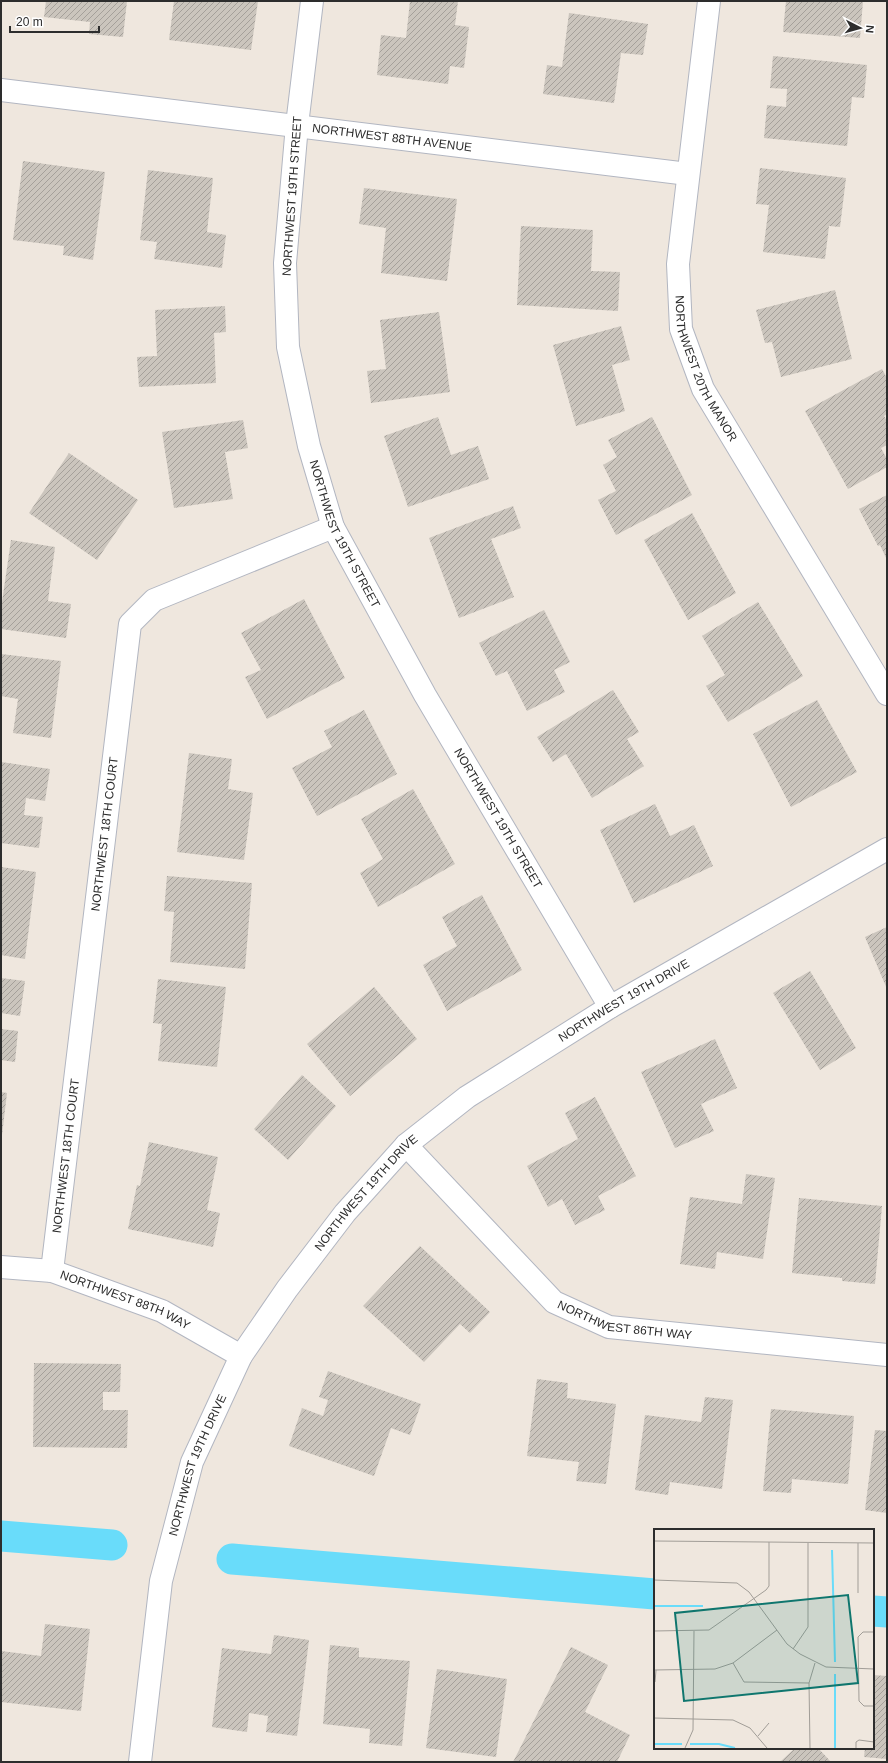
<svg xmlns="http://www.w3.org/2000/svg" width="888" height="1763" font-family="Helvetica,sans-serif">
<defs>
<pattern id="building-hatch" width="6" height="6" patternUnits="userSpaceOnUse"><rect width="6" height="6" fill="#cbc5bd"/><path d="M-1 1l2-2M0 6l6-6M5 7l2-2" fill="none" stroke="#a5a09a"/></pattern>
</defs>
<rect width="100%" height="100%" fill="#efe7de"/>
<g fill="none" stroke-linecap="round" stroke-linejoin="round">
<g stroke="#69dcfa" stroke-width="31">
<path d="M 1,1536 L 112,1545"/>
<path d="M 232,1559 L 655,1594"/>
<path d="M 873,1611 L 887,1612"/>
</g>
</g>
<g fill="url(#building-hatch)">
<path d="M 46,1 L 127,1 L 123,37 L 89,34 L 90,22 L 44,17 Z"/>
<path d="M 174,1 L 258,1 L 251,50 L 169,40 Z"/>
<path d="M 410,1 L 458,1 L 455,25 L 469,27 L 464,68 L 450,66 L 448,84 L 377,75 L 381,35 L 406,38 Z"/>
<path d="M 786,1 L 863,1 L 860,38 L 783,32 Z"/>
<path d="M 569,13 L 648,24 L 643,55 L 621,53 L 614,103 L 543,94 L 547,65 L 562,67 Z"/>
<path d="M 773,56 L 867,65 L 864,98 L 852,97 L 847,146 L 764,138 L 767,105 L 786,107 L 787,89 L 770,88 Z"/>
<path d="M 23,161 L 105,172 L 93,260 L 63,255 L 64,246 L 13,240 Z"/>
<path d="M 760,168 L 846,178 L 840,227 L 829,226 L 825,259 L 763,252 L 769,205 L 756,204 Z"/>
<path d="M 148,170 L 213,178 L 207,232 L 226,235 L 222,268 L 154,259 L 157,242 L 140,240 Z"/>
<path d="M 364,188 L 457,199 L 447,281 L 381,273 L 386,228 L 359,224 Z"/>
<path d="M 521,226 L 593,230 L 591,271 L 620,272 L 618,311 L 517,305 Z"/>
<path d="M 835,290 L 852,359 L 781,377 L 772,342 L 765,343 L 756,310 Z"/>
<path d="M 225,306 L 226,332 L 214,333 L 216,383 L 139,387 L 137,357 L 157,356 L 155,310 Z"/>
<path d="M 439,312 L 450,392 L 371,403 L 367,371 L 386,369 L 380,320 Z"/>
<path d="M 621,326 L 630,360 L 612,365 L 625,411 L 576,426 L 553,345 Z"/>
<path d="M 882,369 L 887,378 L 887,414 L 884,416 L 887,421 L 887,445 L 881,448 L 887,459 L 887,467 L 848,489 L 805,411 Z"/>
<path d="M 438,417 L 451,455 L 478,446 L 489,479 L 408,507 L 384,436 Z"/>
<path d="M 652,417 L 692,495 L 616,535 L 598,500 L 616,491 L 603,465 L 617,457 L 608,440 Z"/>
<path d="M 243,420 L 248,448 L 225,452 L 233,499 L 174,508 L 162,432 Z"/>
<path d="M 69,453 L 138,500 L 97,560 L 29,513 Z"/>
<path d="M 887,495 L 887,560 L 880,545 L 878,546 L 859,509 Z"/>
<path d="M 513,506 L 521,528 L 491,539 L 514,597 L 459,618 L 429,538 Z"/>
<path d="M 692,513 L 736,593 L 688,620 L 644,540 Z"/>
<path d="M 11,540 L 55,547 L 48,601 L 71,604 L 66,638 L 1,629 L 1,609 Z"/>
<path d="M 304,599 L 345,678 L 267,719 L 245,677 L 261,670 L 241,633 Z"/>
<path d="M 758,602 L 803,676 L 728,722 L 706,686 L 725,675 L 702,636 Z"/>
<path d="M 544,610 L 570,662 L 554,670 L 565,692 L 527,711 L 507,671 L 496,676 L 479,643 Z"/>
<path d="M 1,654 L 61,661 L 51,738 L 13,733 L 18,699 L 1,696 Z"/>
<path d="M 613,690 L 639,732 L 627,739 L 644,766 L 592,798 L 566,754 L 553,762 L 537,737 Z"/>
<path d="M 817,700 L 857,772 L 791,807 L 753,734 Z"/>
<path d="M 364,710 L 397,774 L 317,816 L 292,768 L 332,747 L 324,731 Z"/>
<path d="M 189,753 L 232,759 L 228,789 L 253,793 L 244,860 L 177,852 Z"/>
<path d="M 1,762 L 50,769 L 45,801 L 26,798 L 24,815 L 43,817 L 39,848 L 1,843 Z"/>
<path d="M 413,789 L 455,864 L 378,907 L 360,873 L 383,859 L 361,819 Z"/>
<path d="M 655,804 L 670,836 L 694,825 L 713,866 L 634,903 L 600,830 Z"/>
<path d="M 1,867 L 36,872 L 25,959 L 1,955 Z"/>
<path d="M 167,876 L 252,883 L 245,969 L 170,962 L 174,912 L 164,911 Z"/>
<path d="M 482,895 L 522,970 L 447,1011 L 423,965 L 457,946 L 442,917 Z"/>
<path d="M 887,927 L 887,989 L 865,937 Z"/>
<path d="M 810,971 L 856,1048 L 820,1070 L 773,993 Z"/>
<path d="M 1,978 L 25,981 L 20,1016 L 1,1013 Z"/>
<path d="M 158,979 L 226,987 L 217,1067 L 158,1061 L 162,1024 L 153,1023 Z"/>
<path d="M 374,987 L 417,1039 L 350,1096 L 307,1044 Z"/>
<path d="M 1,1029 L 18,1031 L 15,1062 L 1,1060 Z"/>
<path d="M 715,1039 L 737,1088 L 701,1104 L 714,1131 L 675,1148 L 641,1072 Z"/>
<path d="M 302,1075 L 336,1106 L 288,1160 L 254,1129 Z"/>
<path d="M 1,1092 L 7,1093 L 2,1135 L 1,1135 Z"/>
<path d="M 595,1097 L 636,1176 L 598,1196 L 605,1210 L 575,1225 L 562,1199 L 548,1207 L 527,1166 L 578,1139 L 565,1113 Z"/>
<path d="M 149,1142 L 218,1157 L 207,1210 L 220,1213 L 213,1247 L 128,1229 L 137,1185 L 140,1186 Z"/>
<path d="M 746,1174 L 775,1178 L 763,1259 L 717,1252 L 715,1269 L 680,1264 L 690,1197 L 742,1204 Z"/>
<path d="M 799,1198 L 882,1206 L 875,1284 L 842,1281 L 842,1278 L 792,1273 Z"/>
<path d="M 420,1246 L 490,1312 L 470,1333 L 460,1324 L 424,1362 L 363,1306 Z"/>
<path d="M 34,1363 L 121,1364 L 120,1392 L 103,1392 L 103,1410 L 128,1410 L 127,1448 L 33,1447 Z"/>
<path d="M 328,1371 L 421,1404 L 410,1435 L 391,1428 L 374,1476 L 289,1446 L 302,1408 L 323,1416 L 328,1400 L 319,1397 Z"/>
<path d="M 537,1379 L 568,1383 L 567,1398 L 616,1404 L 606,1484 L 576,1481 L 579,1462 L 527,1456 Z"/>
<path d="M 705,1397 L 733,1400 L 722,1489 L 670,1482 L 668,1495 L 635,1490 L 645,1415 L 701,1422 Z"/>
<path d="M 771,1409 L 854,1416 L 848,1484 L 792,1479 L 791,1493 L 763,1491 Z"/>
<path d="M 875,1430 L 887,1431 L 887,1513 L 865,1510 Z"/>
<path d="M 45,1624 L 90,1629 L 81,1711 L 1,1702 L 1,1651 L 41,1656 Z"/>
<path d="M 274,1635 L 309,1640 L 297,1736 L 266,1732 L 268,1716 L 249,1713 L 247,1732 L 212,1727 L 222,1648 L 271,1654 Z"/>
<path d="M 330,1645 L 359,1648 L 359,1657 L 410,1661 L 402,1746 L 369,1743 L 370,1729 L 323,1724 Z"/>
<path d="M 571,1647 L 608,1665 L 585,1712 L 630,1735 L 617,1762 L 513,1762 Z"/>
<path d="M 437,1669 L 507,1679 L 496,1757 L 426,1748 Z"/>
<path d="M 873,1675 L 887,1676 L 887,1759 L 864,1757 L 865,1748 L 873,1748 Z"/>
<path d="M 795,1748 L 818,1748 L 831,1762 L 780,1762 Z"/>
</g>
<g fill="none" stroke-linecap="round" stroke-linejoin="round">
<g stroke="#b2b6c1" stroke-width="24">
<g id="minor">
<path id="s1" d="M 312,1 L 297,125 L 285,263 L 288,347 L 309,446 L 333,527 L 425,695 L 610,1007"/>
<path id="s2" d="M 709,1 L 678,264 L 681,329 L 703,389 L 887,694"/>
<path id="s3" d="M 1,90 L 688,174"/>
<path id="s4" d="M 406,1145 L 554,1302 L 609,1327 L 887,1355"/>
<path id="s5" d="M 1,1267 L 52,1271 L 162,1311 L 241,1356"/>
<path id="s6" d="M 52,1271 L 130,624 L 154,600 L 333,527"/>
<path id="s7" d="M 140,1762 L 161,1581 L 192,1462 L 241,1356 L 287,1289 L 345,1213 L 406,1145 L 467,1097 L 610,1007 L 887,849"/>
</g>
</g>
<use href="#minor" stroke="#fff" stroke-width="22"/>
</g>
<g text-anchor="middle" dominant-baseline="central" stroke-width="3" stroke-linejoin="round" paint-order="stroke">
<g font-size="12" fill="#2d2d2d" stroke="#fff">
<text stroke="none"><textPath href="#s3" startOffset="394">NORTHWEST 88TH AVENUE</textPath></text>
<text transform="translate(292 196) rotate(-86)">NORTHWEST 19TH STREET</text>
<text stroke="none"><textPath href="#s2" startOffset="375">NORTHWEST 20TH MANOR</textPath></text>
<text stroke="none"><textPath href="#s1" startOffset="544">NORTHWEST 19TH STREET</textPath></text>
<text stroke="none"><textPath href="#s1" startOffset="868">NORTHWEST 19TH STREET</textPath></text>
<text stroke="none"><textPath href="#s6" startOffset="440">NORTHWEST 18TH COURT</textPath></text>
<text stroke="none"><textPath href="#s7" startOffset="952">NORTHWEST 19TH DRIVE</textPath></text>
<text stroke="none"><textPath href="#s6" startOffset="116">NORTHWEST 18TH COURT</textPath></text>
<text stroke="none"><textPath href="#s7" startOffset="628">NORTHWEST 19TH DRIVE</textPath></text>
<text stroke="none"><textPath href="#s5" startOffset="130">NORTHWEST 88TH WAY</textPath></text>
<text stroke="none"><textPath href="#s4" startOffset="290">NORTHWEST 86TH WAY</textPath></text>
<text stroke="none"><textPath href="#s7" startOffset="304">NORTHWEST 19TH DRIVE</textPath></text>
</g>
</g>
<g transform="translate(654 1529)">
<rect width="220" height="220" fill="#efe7de"/>
<path fill="none" stroke="#69dcfa" stroke-width="2" d="M 178,21 L 181,133M 0,77 L 49,77M 181,145 L 181,219M 0,215 L 28,215M 36,215 L 65,215 L 81,219"/>
<path fill="none" stroke="#a19d97" stroke-width="1" d="M 0,12 L 220,14M 204,14 L 204,64M 0,51 L 83,54 L 95,63 L 133,115 L 146,125 L 172,138 L 220,140M 0,102 L 55,101 L 112,61 L 115,57 L 115,13M 220,103 L 209,103 L 204,108 L 205,172 L 210,177 L 220,177M 139,120 L 154,98 L 154,14M 79,134 L 90,153 L 155,154M 0,141 L 61,140 L 79,134 L 123,101M 1,153 L 2,141M 0,189 L 79,191 L 96,199 L 113,219M 104,207 L 115,194M 31,219 L 39,201 L 40,102M 156,219 L 155,154 L 161,134M 202,219 L 202,213 L 205,211 L 220,213"/>
<path fill="#0f766e" fill-opacity="0.15" stroke="#0f766e" stroke-width="2" d="M 194,66 L 204,154 L 30,172 L 21,84 Z"/>
<rect width="220" height="220" fill="none" stroke="#2d2d2d" stroke-width="2"/>
</g>
<rect width="888" height="1763" fill="none" stroke="#2d2d2d" stroke-width="4"/>
<g transform="translate(860 28) rotate(96)" stroke="#ffffff" stroke-width="3" paint-order="stroke">
<path d="M0-3L7 15L0 10L-7 15Z" fill="#2d2d2d"/>
<text y="-6" font-size="11" font-weight="bold" text-anchor="middle" fill="#2d2d2d">N</text>
</g>
<path d="M10 26v6h89v-6" fill="none" stroke="#2d2d2d" stroke-width="2"/>
<text x="16" y="26" font-size="12" fill="#2d2d2d" stroke="#ffffff" stroke-width="3" paint-order="stroke">20 m</text>
</svg>
